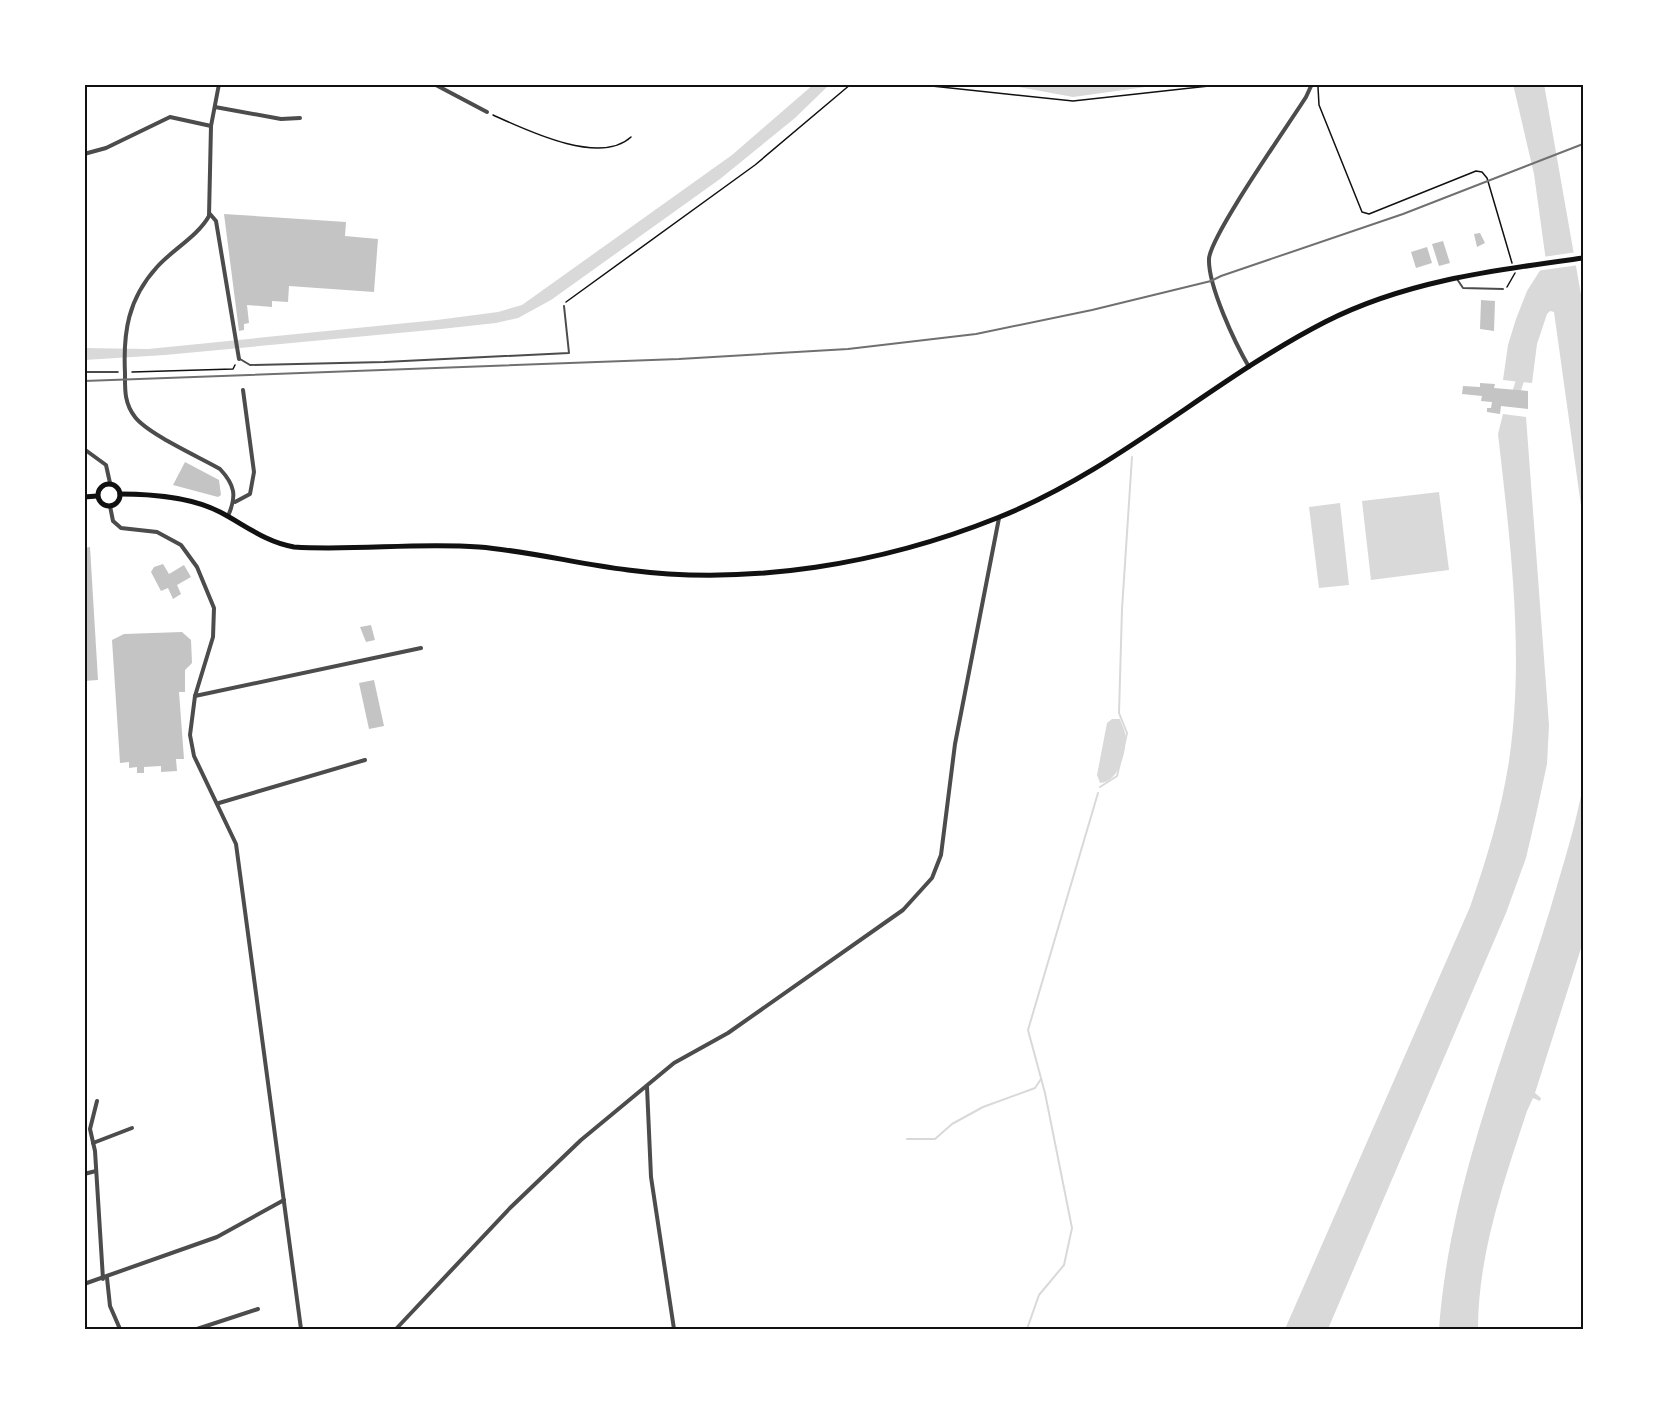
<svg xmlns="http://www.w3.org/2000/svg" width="1667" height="1413" font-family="'Open Sans',sans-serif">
<rect width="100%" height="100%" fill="#fff"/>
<g fill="#d9d9d9">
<path d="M 814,84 L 830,84 L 795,118 L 720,179 L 551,300 L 518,318 L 496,323 L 441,329 L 165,355 L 84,360 L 84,348 L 148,349 L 437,320 L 498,312 L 522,305 L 732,155 Z"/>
<path d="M 1002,84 L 1167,84 L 1073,97 Z"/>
<path d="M 1513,84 L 1544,84 L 1583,306 L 1583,520 L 1554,312 L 1550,311 L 1547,314 L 1537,344 L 1532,383 L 1503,380 L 1508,345 L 1516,319 L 1527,291 L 1546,261 L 1534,174 Z"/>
<path d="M 1503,414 L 1526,417 L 1549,725 L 1547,764 L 1536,815 L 1526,858 L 1506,913 L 1328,1329 L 1285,1329 L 1470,907 C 1487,858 1501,812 1509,761 C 1525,654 1510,540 1498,434 Z"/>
<path d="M 1439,492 L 1449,570 L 1371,580 L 1362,501 Z"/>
<path d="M 1340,503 L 1349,585 L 1319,588 L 1309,507 Z"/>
<path d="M 1112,719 L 1120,719 C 1121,723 1124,728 1125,733 C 1128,748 1119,783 1100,783 L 1097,775 L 1107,723 Z"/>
<path d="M 1583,785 L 1583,942 L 1535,1093 L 1541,1098 L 1540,1101 L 1533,1098 L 1527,1111 C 1504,1181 1478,1254 1478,1329 L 1439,1329 C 1450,1176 1515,1032 1557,886 C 1567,852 1577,819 1583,785 Z"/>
</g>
<path fill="#fff" d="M 1577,252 L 1579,265 L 1536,271 L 1543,257 Z"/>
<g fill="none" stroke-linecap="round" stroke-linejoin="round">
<g stroke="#d9d9d9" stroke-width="2">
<path d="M 1100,787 L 1117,776 L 1127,733 L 1119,713 L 1122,609 L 1132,457"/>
<path d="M 907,1139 L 935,1139 L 952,1124 L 983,1107 L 1035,1088 L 1041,1079"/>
<path d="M 1027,1329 L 1039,1295 L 1064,1265 L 1072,1228 L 1045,1093 L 1028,1030 L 1098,793"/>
</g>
<path stroke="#d9d9d9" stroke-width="8" d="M 1517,390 L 1522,374"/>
</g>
<g fill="#c4c4c4">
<path d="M 224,214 L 346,222 L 345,236 L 378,239 L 374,292 L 289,286 L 288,302 L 272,301 L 272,307 L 247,305 L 249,323 L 244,324 L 244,330 L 239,331 Z"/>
<path d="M 1480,233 L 1485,243 L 1477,247 L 1474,234 Z"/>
<path d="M 1443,241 L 1450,263 L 1439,266 L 1432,244 Z"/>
<path d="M 1427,247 L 1432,263 L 1416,268 L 1411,252 Z"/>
<path d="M 1481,300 L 1495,301 L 1494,331 L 1480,329 Z"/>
<path d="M 1480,383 L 1495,384 L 1494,388 L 1528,391 L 1528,409 L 1501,406 L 1500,414 L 1487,412 L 1487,408 L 1491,408 L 1492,402 L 1481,401 L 1482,396 L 1462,394 L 1463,386 L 1480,387 Z"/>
<path d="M 185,462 L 219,480 L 221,495 L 218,497 L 173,485 Z"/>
<path d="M 90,547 L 98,680 L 84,681 L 84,548 Z"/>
<path d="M 163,564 L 169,574 L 184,565 L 191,577 L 177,585 L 181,594 L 173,599 L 168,588 L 161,591 L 151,572 L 154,567 Z"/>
<path d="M 371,625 L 375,640 L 366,642 L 360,627 Z"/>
<path d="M 182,632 L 191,640 L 192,663 L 185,670 L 185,692 L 179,692 L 184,759 L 176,759 L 177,771 L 161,772 L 161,766 L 144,767 L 144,773 L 137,773 L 137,767 L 129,768 L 129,762 L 120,763 L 112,640 L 124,634 Z"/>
<path d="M 374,680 L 384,726 L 369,729 L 359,683 Z"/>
</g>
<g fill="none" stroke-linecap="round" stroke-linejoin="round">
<g stroke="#111" stroke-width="1.5">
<path d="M 913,84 L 1073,101 L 1227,84"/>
<path d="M 1318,87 L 1319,105 L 1362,212 L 1369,214 L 1476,171 L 1482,172 L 1487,178 L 1512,263"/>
<path d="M 493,115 C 526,130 600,166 631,137"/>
<path d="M 1507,287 L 1515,273"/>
<path d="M 566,302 L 755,165 L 851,84"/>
<path d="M 84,372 L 118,372"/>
<path d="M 132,372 L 233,369 L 235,365"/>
</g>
<g stroke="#4c4c4c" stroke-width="2">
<path d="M 1457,279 L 1463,288 L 1503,289"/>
<path d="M 240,359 L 250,365 L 384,362 L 569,353 L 564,306"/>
</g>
<g stroke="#4c4c4c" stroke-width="4">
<path d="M 219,84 L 211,126 L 209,216 C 198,236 172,250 157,267 C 128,299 123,332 125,373 C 125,389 124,403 135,417 C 148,434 199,457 220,469 C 235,485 237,496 228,516"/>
<path d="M 434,84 L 487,112"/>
<path d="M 215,107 L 281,119 L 300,118"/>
<path d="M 84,154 L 106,148 L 170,117 L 211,126"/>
<path d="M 210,214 L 216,221 L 239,359"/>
<path d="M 1249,367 C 1235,343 1208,286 1209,259 C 1210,236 1289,124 1306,97 L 1312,84"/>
<path d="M 84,449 L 106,465 L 110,483"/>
<path d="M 235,502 L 250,494 L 254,472 L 243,390"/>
<path d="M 110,506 L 113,521 L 121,528 L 157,532 L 181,545 L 197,567 L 214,608 L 213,637 L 195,696 L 190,735 L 194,756 L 236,844 L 301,1329"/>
<path d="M 195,696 L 421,648"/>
<path d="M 219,803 L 365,760"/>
<path d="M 647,1087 L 651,1177 L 674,1329"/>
<path d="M 97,1101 L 90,1129 L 95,1151 L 103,1279"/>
<path d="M 93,1143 L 132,1128"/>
<path d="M 84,1174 L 96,1171"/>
<path d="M 107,1278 L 110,1306 L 120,1329"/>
<path d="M 84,1284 L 217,1237 L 284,1200"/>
<path d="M 197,1329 L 258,1309"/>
<path d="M 396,1329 L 510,1208 L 581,1140 L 674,1063 L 728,1033 L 903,910 L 932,878 L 941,855 L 955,744 L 999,518"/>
</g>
<g stroke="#111" stroke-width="5">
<circle cx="109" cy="495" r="11"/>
<path d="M 120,494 C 152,494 191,497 220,512 C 245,525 265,542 294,547 C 356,551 417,542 479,547 C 529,551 578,564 628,570 C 751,586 882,564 997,518 C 1116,471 1212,380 1325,322 C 1405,281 1495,270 1583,258"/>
<path d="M 84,497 L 97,496"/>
</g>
<path stroke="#707070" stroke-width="2" d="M 84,381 L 679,359 L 848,349 L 976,334 L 1092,310 L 1211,281 L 1221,276 L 1403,214 L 1583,144"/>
</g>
<rect width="1667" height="1413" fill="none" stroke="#ffffff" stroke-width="171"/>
<rect x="86" y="86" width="1496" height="1242" fill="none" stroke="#111" stroke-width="2"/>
</svg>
